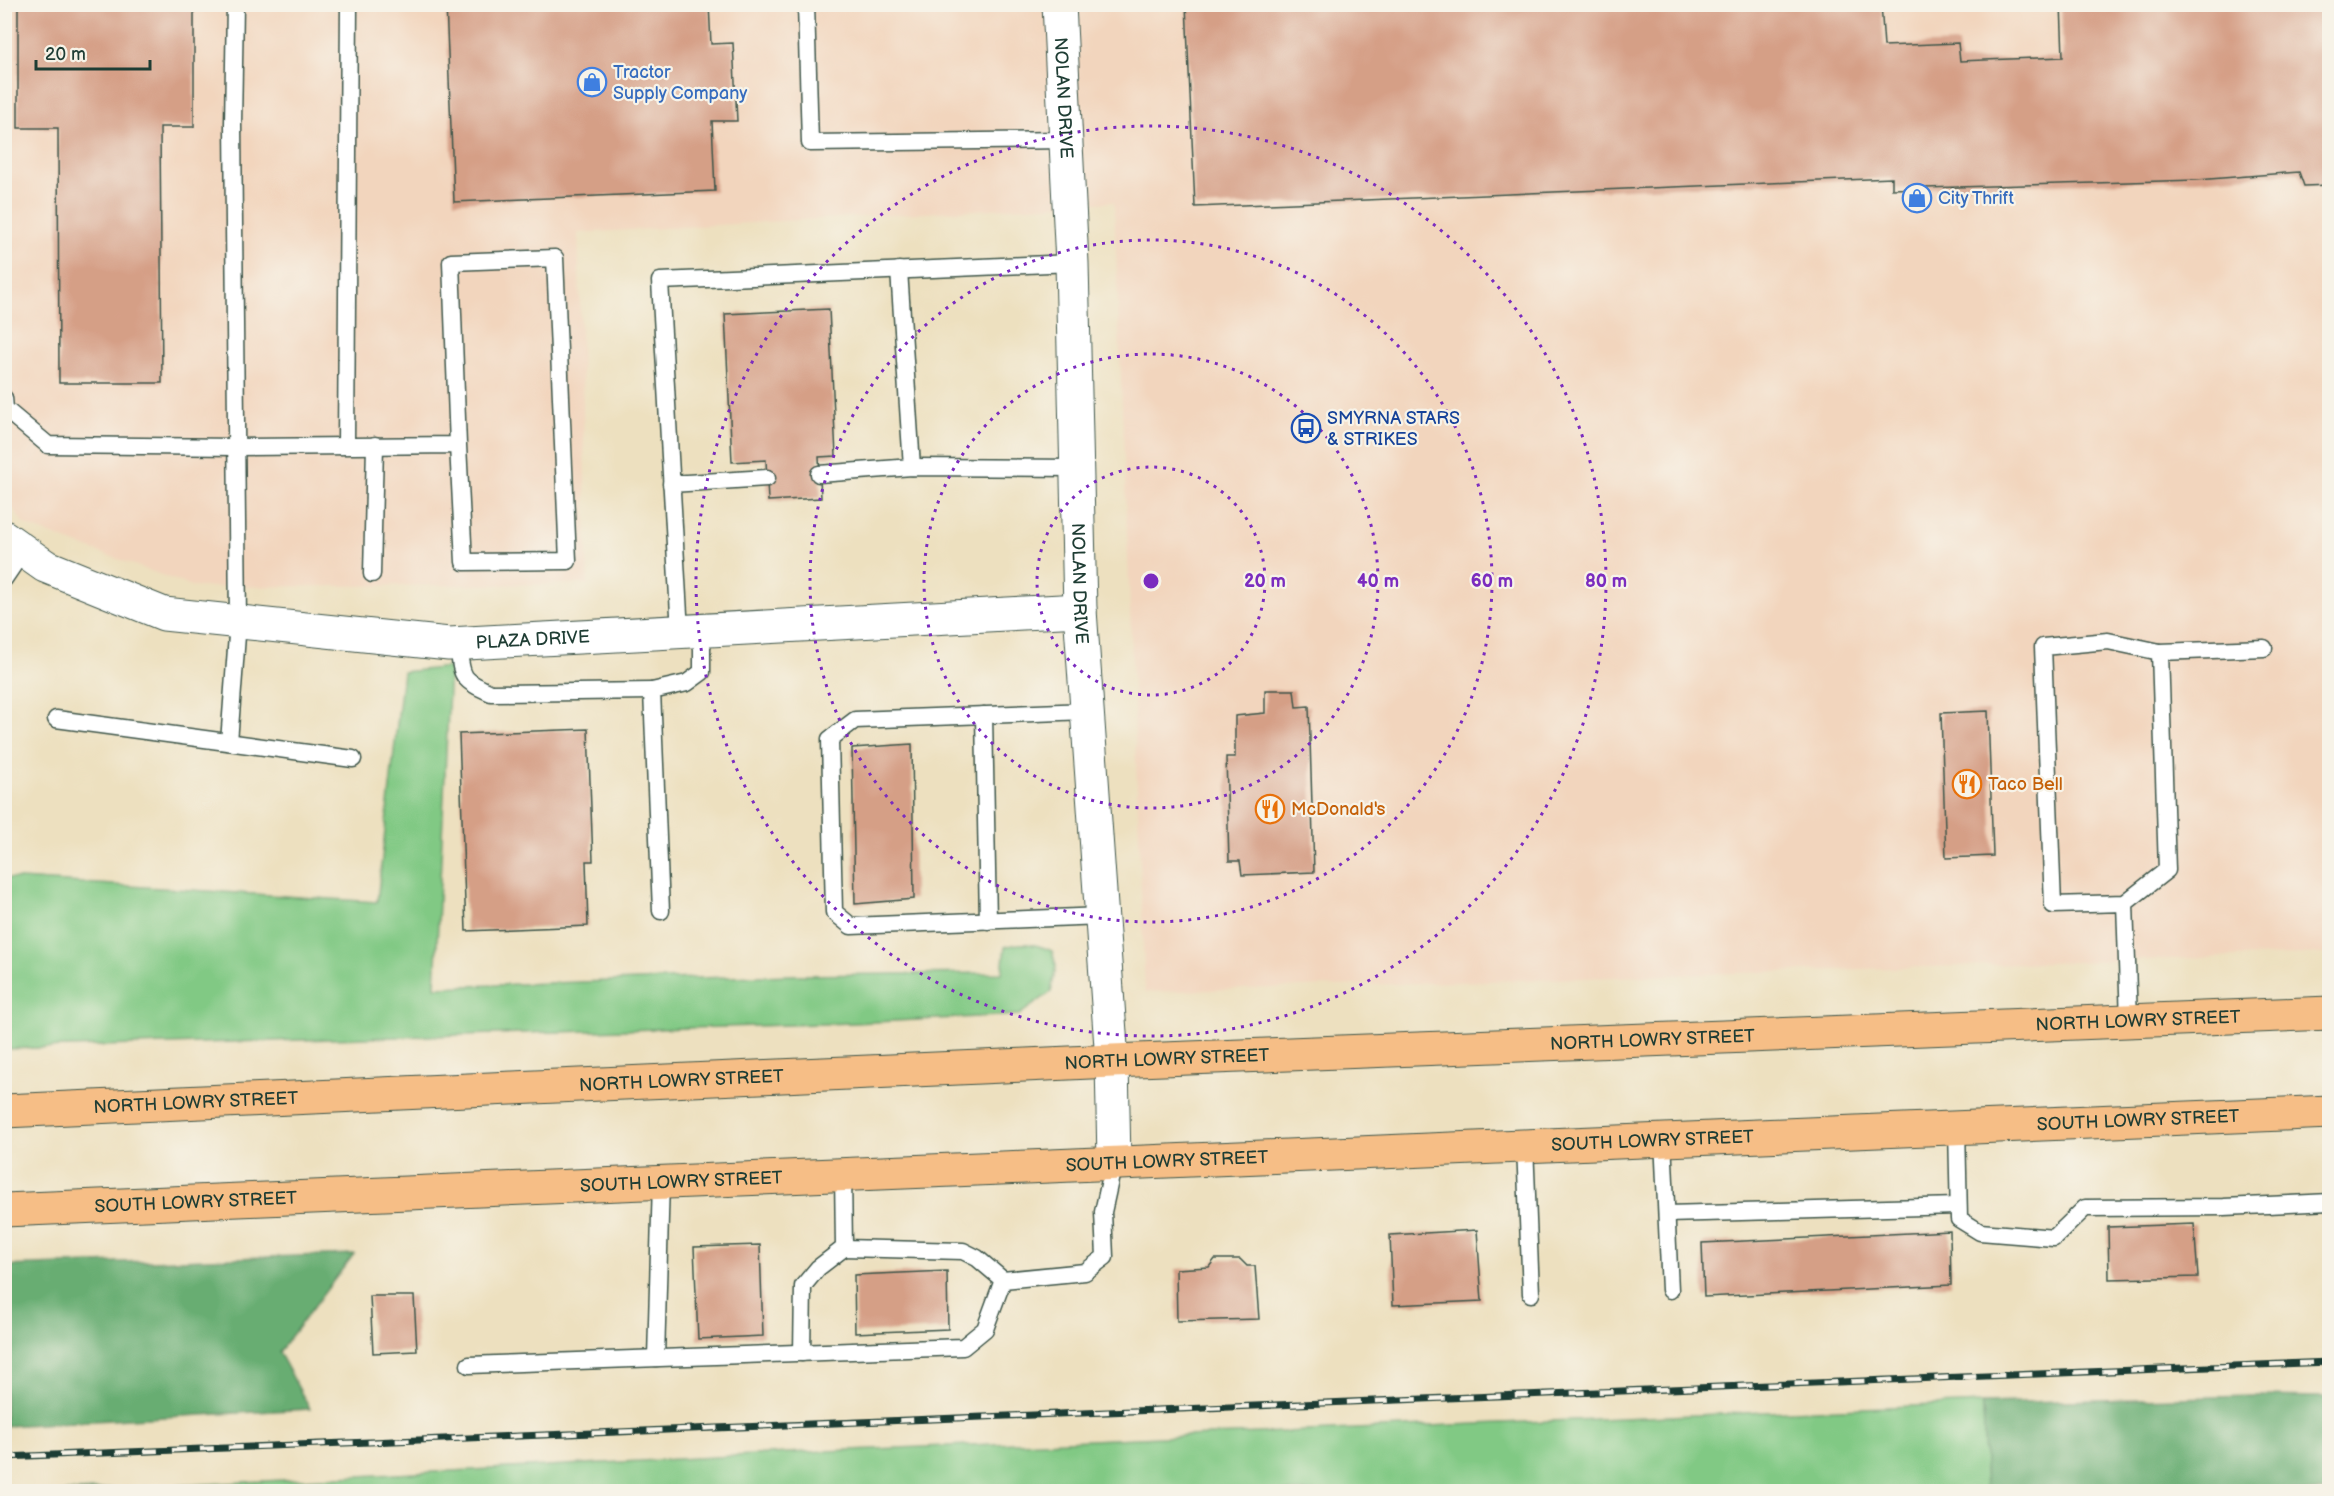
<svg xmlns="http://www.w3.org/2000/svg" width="2334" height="1496" font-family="'Balsamiq Sans',sans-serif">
<rect width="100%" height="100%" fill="#f7f3e8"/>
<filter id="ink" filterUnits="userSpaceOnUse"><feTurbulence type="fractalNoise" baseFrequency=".0167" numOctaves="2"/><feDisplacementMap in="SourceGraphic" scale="12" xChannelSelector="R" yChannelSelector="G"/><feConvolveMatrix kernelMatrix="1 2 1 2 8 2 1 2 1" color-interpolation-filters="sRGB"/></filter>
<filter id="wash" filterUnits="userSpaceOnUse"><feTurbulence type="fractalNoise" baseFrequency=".008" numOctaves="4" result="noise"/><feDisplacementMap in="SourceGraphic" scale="24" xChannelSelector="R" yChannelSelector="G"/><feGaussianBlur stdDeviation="1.35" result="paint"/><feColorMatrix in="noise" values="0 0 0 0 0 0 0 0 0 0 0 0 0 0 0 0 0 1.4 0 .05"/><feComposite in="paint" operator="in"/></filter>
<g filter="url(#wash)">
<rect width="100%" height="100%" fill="#ede0bf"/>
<path fill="#f2d5bd" d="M 5,5 L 2329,5 L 2329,954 L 1145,992 L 1114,202 L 578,233 L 588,584 L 194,587 L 25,525 L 5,498 Z"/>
<g fill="#81c984" stroke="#50835c" stroke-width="1.5">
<path d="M 450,667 L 435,987 L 792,975 L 1002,973 L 1005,947 C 1021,941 1037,944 1052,951 L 1056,966 L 1051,992 L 1019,1015 L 853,1023 L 5,1049 L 5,878 L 377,902 L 403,672 Z"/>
<path d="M 1983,1403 L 1986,1492 L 60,1492 L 826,1451 Z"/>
</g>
<g fill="#68ad72" stroke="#447553" stroke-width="1.5">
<path d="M 354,1254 L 279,1352 L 310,1409 L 5,1426 L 5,1266 Z"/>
<path d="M 2253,1396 L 2329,1397 L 2329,1491 L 1986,1491 L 1983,1403 Z"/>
</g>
<g id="blocks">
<g fill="#d59f86">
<path d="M 18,4 L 194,4 L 194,127 L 160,127 L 162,383 L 59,383 L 58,128 L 18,128 Z"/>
<path d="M 446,4 L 709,4 L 711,44 L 733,43 L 737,121 L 712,121 L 715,191 L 454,202 Z"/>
<path d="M 1186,4 L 1881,4 L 1884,46 L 1958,43 L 1960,61 L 2063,57 L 2061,4 L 2330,4 L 2330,185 L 2304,186 L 2299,172 L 2197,180 L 1892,189 L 1892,178 L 1195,207 Z"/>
<path d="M 829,309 L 836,456 L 819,457 L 821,498 L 768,501 L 766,460 L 732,462 L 725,314 Z"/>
<path d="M 1265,690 L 1294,690 L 1296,707 L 1309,706 L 1314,872 L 1242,875 L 1240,861 L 1229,861 L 1226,757 L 1235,757 L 1235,716 L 1265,713 Z"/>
<path d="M 1988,711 L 1993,856 L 1946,858 L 1941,713 Z"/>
<path d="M 588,729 L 593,861 L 586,861 L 588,926 L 466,931 L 459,734 Z"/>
<path d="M 912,744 L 914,899 L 855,904 L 852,748 Z"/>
<path d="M 2194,1224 L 2198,1277 L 2109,1279 L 2108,1227 Z"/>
<path d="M 1477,1230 L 1482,1301 L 1393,1305 L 1390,1235 Z"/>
<path d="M 1950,1231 L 1951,1285 L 1704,1297 L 1702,1243 Z"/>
<path d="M 760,1245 L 763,1336 L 698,1339 L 694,1247 Z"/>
<path d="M 1215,1259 L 1240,1259 L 1247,1266 L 1255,1266 L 1259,1319 L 1177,1321 L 1176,1269 L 1209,1267 Z"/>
<path d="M 947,1271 L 948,1329 L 855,1333 L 854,1275 Z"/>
<path d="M 370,1296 L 414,1296 L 417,1351 L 373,1353 Z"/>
</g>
</g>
</g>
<g filter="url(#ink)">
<use href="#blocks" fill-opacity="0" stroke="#3e5549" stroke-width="1.5"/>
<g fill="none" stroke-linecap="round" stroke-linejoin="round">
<g stroke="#3e5549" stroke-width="19">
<g id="service">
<path d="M 806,4 L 810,143 L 1066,140"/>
<path d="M 899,270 L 912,467"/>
<path d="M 4,398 L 5,409 L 48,445 L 236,447 L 458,445 L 451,262 L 555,258 L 568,561 L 464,562 L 458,445"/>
<path d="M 346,445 L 349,4"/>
<path d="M 819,474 L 912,467 L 1076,468"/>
<path d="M 671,484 L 767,478"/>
<path d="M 372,574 L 375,445"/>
<path d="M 4,579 L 23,551"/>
<path d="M 680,632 L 660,281 L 1072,263"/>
<path d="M 458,643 C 462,676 459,679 491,693 L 652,691"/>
<path d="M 2160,652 L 2264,648"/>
<path d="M 1087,711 L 855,720 L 830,739 L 834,912 L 851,926 L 1102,916"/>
<path d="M 984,715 L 988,921"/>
<path d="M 56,719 L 353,759"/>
<path d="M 229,742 L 238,622 L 233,124 L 235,4"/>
<path d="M 2125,903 L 2053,905 L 2043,647 L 2108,641 L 2160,652 L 2167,870 L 2125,903 L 2129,1021"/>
<path d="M 661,911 L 652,691 L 687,683 L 702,672 L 702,631"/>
<path d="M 1957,1127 L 1959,1219 L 1980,1232 L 2054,1238 L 2085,1208 L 2224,1207 L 2330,1202"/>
<path d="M 1663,1139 L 1670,1290"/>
<path d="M 1525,1145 L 1531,1294"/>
<path d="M 1667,1214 L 1958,1206"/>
<path d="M 844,1248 L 963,1251 L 977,1258 L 1003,1280"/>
<path d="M 802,1353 L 803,1286 L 818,1268 L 844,1248 L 843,1173"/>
<path d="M 656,1358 L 661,1181"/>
<path d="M 469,1365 L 963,1347 L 985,1329 L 1003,1280 L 1085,1272 L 1105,1257 L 1103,1212 L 1114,1162"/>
</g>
</g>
<g stroke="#3e5549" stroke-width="35">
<g id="minor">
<path id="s1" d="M 4,537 L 45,566 L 164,614 L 449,644 L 1080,610"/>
</g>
</g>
<g stroke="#3e5549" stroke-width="35">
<g id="tertiary">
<path id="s2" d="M 1059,4 L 1072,263 L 1080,610 L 1112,1061 L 1114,1162"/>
</g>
</g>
<g stroke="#3e5549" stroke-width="35">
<g id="primary">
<path id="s3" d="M 4,1111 L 1112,1061 L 2330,1013"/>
<path id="s4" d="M 4,1210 L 2330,1112"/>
</g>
</g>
<use href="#service" stroke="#fff" stroke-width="16"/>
<use href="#minor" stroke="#fff" stroke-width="33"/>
<use href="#tertiary" stroke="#fff" stroke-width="33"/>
<use href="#primary" stroke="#f6be86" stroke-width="33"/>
<g stroke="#1f3d34" stroke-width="7">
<path id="rail" d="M 4,1457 L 2330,1362"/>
</g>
<use href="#rail" stroke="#f7f3e8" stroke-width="4.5" stroke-dasharray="14" stroke-linecap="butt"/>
</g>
</g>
<g fill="none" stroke="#7b2cbf" stroke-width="3" stroke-dasharray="3 6">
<circle cx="1151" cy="581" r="114"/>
<circle cx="1151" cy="581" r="227"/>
<circle cx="1151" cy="581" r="341"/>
<circle cx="1151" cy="581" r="455"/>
</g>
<defs>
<g id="shop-ring" transform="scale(1.5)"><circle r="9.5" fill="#f7f3e8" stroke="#3f7fe0" stroke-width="1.5"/><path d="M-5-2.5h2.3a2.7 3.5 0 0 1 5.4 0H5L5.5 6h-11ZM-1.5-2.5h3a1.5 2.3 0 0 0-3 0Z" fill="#3f7fe0"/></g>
<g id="bus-ring" transform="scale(1.5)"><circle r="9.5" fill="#f7f3e8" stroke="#1a4fb4" stroke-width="1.5"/><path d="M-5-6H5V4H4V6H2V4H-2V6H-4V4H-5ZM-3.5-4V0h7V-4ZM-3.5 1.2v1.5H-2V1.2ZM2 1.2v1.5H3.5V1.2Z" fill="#1a4fb4"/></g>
<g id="restaurant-ring" transform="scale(1.5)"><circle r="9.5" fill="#f7f3e8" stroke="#e8710a" stroke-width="1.5"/><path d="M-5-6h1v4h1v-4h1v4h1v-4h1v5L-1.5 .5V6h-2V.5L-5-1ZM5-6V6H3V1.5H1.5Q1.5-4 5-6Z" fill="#e8710a"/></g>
</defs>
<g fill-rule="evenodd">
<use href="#shop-ring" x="592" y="82"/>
<use href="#shop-ring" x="1917" y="198"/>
<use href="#bus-ring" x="1306" y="428"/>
<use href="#restaurant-ring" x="1967" y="784"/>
<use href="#restaurant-ring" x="1270" y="809"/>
</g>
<g text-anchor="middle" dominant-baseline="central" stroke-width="4.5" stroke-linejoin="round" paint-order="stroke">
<g font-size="18" fill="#366cbe" stroke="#f7f3e8" text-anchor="start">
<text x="613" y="72">Tractor<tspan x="613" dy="21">Supply Company</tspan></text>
<text x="1938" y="198">City Thrift</text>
</g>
<g font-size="18" fill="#1f3d34" stroke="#f7f3e8">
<text stroke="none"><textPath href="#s2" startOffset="94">NOLAN DRIVE</textPath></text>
<text stroke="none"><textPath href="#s2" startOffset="580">NOLAN DRIVE</textPath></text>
<text stroke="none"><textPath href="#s1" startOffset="549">PLAZA DRIVE</textPath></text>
<text stroke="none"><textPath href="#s3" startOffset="2136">NORTH LOWRY STREET</textPath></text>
<text stroke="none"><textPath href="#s3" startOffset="1650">NORTH LOWRY STREET</textPath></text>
<text stroke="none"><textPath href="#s3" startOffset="1164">NORTH LOWRY STREET</textPath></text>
<text stroke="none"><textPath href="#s3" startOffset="678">NORTH LOWRY STREET</textPath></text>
<text stroke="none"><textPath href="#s3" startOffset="192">NORTH LOWRY STREET</textPath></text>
<text stroke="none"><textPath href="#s4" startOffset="2136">SOUTH LOWRY STREET</textPath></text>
<text stroke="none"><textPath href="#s4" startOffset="1650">SOUTH LOWRY STREET</textPath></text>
<text stroke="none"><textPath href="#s4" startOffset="1164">SOUTH LOWRY STREET</textPath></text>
<text stroke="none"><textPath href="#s4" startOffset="678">SOUTH LOWRY STREET</textPath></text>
<text stroke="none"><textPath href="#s4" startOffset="192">SOUTH LOWRY STREET</textPath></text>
</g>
<g font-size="18" fill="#164399" stroke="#f7f3e8" text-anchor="start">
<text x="1327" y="418">SMYRNA STARS<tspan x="1327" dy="21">&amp; STRIKES</tspan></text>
</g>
<g font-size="18" fill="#c56008" stroke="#f7f3e8" text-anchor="start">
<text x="1988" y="784">Taco Bell</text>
<text x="1291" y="809">McDonald's</text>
</g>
</g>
<circle cx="1151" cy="581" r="9" fill="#7b2cbf" stroke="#f7f3e8" stroke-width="3"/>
<g font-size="18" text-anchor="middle" font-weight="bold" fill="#7b2cbf" stroke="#f7f3e8" stroke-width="4.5" stroke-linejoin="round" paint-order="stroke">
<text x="1265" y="587">20 m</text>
<text x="1378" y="587">40 m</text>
<text x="1492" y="587">60 m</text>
<text x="1606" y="587">80 m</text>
</g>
<rect width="2334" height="1496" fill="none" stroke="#f7f3e8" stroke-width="24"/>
<path d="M36 60v9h114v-9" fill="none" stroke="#1f3d34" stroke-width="3"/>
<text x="45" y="60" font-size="18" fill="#1f3d34" stroke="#f7f3e8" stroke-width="4.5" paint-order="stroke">20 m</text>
</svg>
